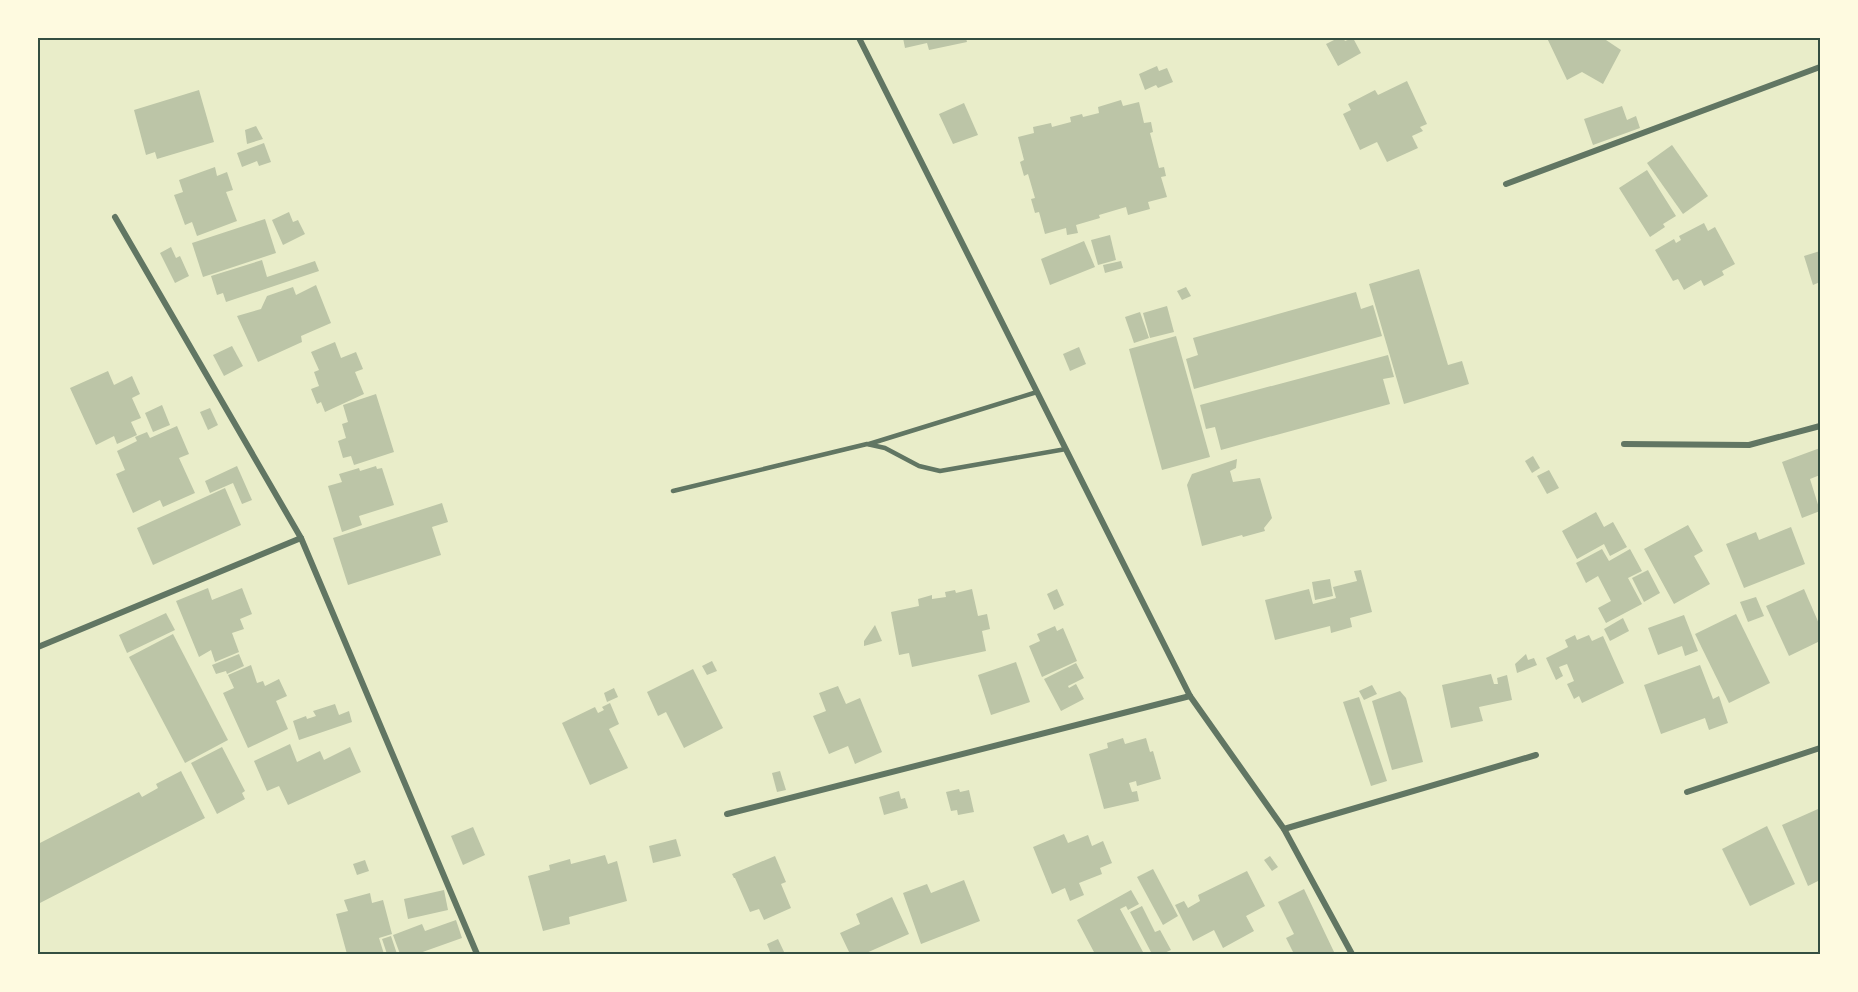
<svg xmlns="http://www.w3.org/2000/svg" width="1858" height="992" font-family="Karla,sans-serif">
<rect width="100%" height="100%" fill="#e9edc9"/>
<g fill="#bcc5a7">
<path d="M 903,38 L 966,38 L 967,42 L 929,50 L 927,43 L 905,48 Z"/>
<path d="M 1338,38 L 1343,38 L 1345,41 L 1353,38 L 1361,53 L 1338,66 L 1326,44 Z"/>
<path d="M 1547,38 L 1603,38 L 1621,50 L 1603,84 L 1582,72 L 1567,80 Z"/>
<path d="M 1157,66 L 1159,71 L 1167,68 L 1173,82 L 1158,88 L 1156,85 L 1145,90 L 1139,74 Z"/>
<path d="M 1407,81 L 1427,124 L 1420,127 L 1423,131 L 1412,136 L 1418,148 L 1387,162 L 1377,142 L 1360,150 L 1343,114 L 1351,110 L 1348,104 L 1375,90 L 1378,95 Z"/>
<path d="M 199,90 L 214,142 L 157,159 L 155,152 L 146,155 L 134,110 Z"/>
<path d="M 1121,100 L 1123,106 L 1139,102 L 1144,123 L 1151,122 L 1153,132 L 1150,133 L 1159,168 L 1164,167 L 1166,176 L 1161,177 L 1167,197 L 1148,202 L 1150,209 L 1128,215 L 1126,207 L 1099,215 L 1100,218 L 1076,225 L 1078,233 L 1067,235 L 1066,228 L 1045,234 L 1039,212 L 1035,213 L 1031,199 L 1035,198 L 1028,174 L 1024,176 L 1020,162 L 1024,160 L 1018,137 L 1034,133 L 1033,127 L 1051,123 L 1052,127 L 1071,122 L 1070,117 L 1082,114 L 1083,117 L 1099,113 L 1098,107 Z"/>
<path d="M 964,103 L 978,135 L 953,144 L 939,114 Z"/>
<path d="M 1622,106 L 1627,120 L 1636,116 L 1640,128 L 1593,145 L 1584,119 Z"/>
<path d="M 256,126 L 263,139 L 247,144 L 245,130 Z"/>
<path d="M 264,143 L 271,162 L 259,166 L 257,161 L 242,167 L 237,153 Z"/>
<path d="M 1672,145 L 1708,196 L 1683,214 L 1647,163 Z"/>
<path d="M 215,167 L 217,176 L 227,172 L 233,190 L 226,192 L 237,221 L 197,236 L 192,222 L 185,225 L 174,195 L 183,192 L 179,180 Z"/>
<path d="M 1647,170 L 1676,216 L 1663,224 L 1665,227 L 1650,237 L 1619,188 Z"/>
<path d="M 289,212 L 293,222 L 298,220 L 305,234 L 283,245 L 272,220 Z"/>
<path d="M 265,219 L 276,253 L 203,277 L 192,243 Z"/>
<path d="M 1704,223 L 1708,231 L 1715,227 L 1735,264 L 1722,271 L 1724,275 L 1704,286 L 1701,280 L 1684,290 L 1678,279 L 1673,281 L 1655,250 L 1674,239 L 1676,243 L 1681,240 L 1679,236 Z"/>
<path d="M 1110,235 L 1116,260 L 1098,265 L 1091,240 Z"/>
<path d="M 1084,241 L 1095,267 L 1050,285 L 1041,259 Z"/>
<path d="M 171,247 L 176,258 L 180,256 L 189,276 L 175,283 L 160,253 Z"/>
<path d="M 1820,251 L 1820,282 L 1813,285 L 1804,256 Z"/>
<path d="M 262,260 L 267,277 L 315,261 L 319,271 L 226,302 L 223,293 L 217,295 L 211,276 Z"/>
<path d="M 1121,261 L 1123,268 L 1105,273 L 1103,265 Z"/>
<path d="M 1419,269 L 1448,365 L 1462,361 L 1469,384 L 1404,404 L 1369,284 Z"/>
<path d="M 316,285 L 331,323 L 301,336 L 302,342 L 258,362 L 237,316 L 261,309 L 267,296 L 293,287 L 296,295 Z"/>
<path d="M 1186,287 L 1191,296 L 1182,300 L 1177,291 Z"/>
<path d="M 1356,292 L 1361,309 L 1373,305 L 1382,336 L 1194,389 L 1186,359 L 1198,355 L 1193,338 Z"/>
<path d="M 1167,306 L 1174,332 L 1150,338 L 1143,313 Z"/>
<path d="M 1140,312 L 1149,338 L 1134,343 L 1125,317 Z"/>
<path d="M 1176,336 L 1210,457 L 1162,470 L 1129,349 Z"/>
<path d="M 335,342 L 341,358 L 356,352 L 363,369 L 355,372 L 364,394 L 325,412 L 321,402 L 317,404 L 311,389 L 319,386 L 314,372 L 319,370 L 311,352 Z"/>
<path d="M 232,346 L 243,366 L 224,376 L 213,355 Z"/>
<path d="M 1079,347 L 1086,364 L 1070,371 L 1063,354 Z"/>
<path d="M 1388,355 L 1394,377 L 1383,379 L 1390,404 L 1221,450 L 1215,427 L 1206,429 L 1200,405 Z"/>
<path d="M 108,371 L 114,385 L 132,376 L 140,394 L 132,398 L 141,418 L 131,422 L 137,435 L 117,444 L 114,436 L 96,445 L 70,388 Z"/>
<path d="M 376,394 L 394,452 L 354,465 L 351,456 L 343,458 L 338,441 L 346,438 L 342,424 L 348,422 L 343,405 Z"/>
<path d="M 162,405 L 170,425 L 153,432 L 145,413 Z"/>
<path d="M 210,408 L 218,425 L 208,430 L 200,412 Z"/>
<path d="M 177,426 L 189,454 L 179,458 L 195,493 L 163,507 L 160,500 L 133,513 L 116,474 L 125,470 L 117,451 L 137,441 L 135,437 L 147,432 L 150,438 Z"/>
<path d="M 1820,448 L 1820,475 L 1810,479 L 1820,511 L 1802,518 L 1782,462 Z"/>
<path d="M 1533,456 L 1540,468 L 1532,473 L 1525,461 Z"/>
<path d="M 1237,459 L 1236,468 L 1230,471 L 1233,482 L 1260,478 L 1272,518 L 1264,528 L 1265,531 L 1243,537 L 1242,535 L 1202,546 L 1187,485 L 1192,474 Z"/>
<path d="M 237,466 L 252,500 L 242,504 L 233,483 L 210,493 L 205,481 Z"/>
<path d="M 376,466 L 377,469 L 382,468 L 394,505 L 359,516 L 362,525 L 342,532 L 328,486 L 342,482 L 339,474 L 359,468 L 360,471 Z"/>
<path d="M 1549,470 L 1559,488 L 1547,494 L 1537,476 Z"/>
<path d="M 225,488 L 241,525 L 153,565 L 137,528 Z"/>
<path d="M 442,503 L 448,522 L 432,527 L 441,555 L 348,585 L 333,538 Z"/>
<path d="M 1596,512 L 1604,527 L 1613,522 L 1627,547 L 1610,556 L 1604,544 L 1577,559 L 1562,531 Z"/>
<path d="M 1688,525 L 1703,551 L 1694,556 L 1710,584 L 1674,604 L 1644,549 Z"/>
<path d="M 1791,527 L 1805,564 L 1744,588 L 1726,544 L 1756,532 L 1759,540 Z"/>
<path d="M 1602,549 L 1609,561 L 1630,549 L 1642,571 L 1628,578 L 1642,604 L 1606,623 L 1598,608 L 1611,601 L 1598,576 L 1586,583 L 1576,563 Z"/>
<path d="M 1361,570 L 1372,612 L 1350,618 L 1352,627 L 1331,633 L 1330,626 L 1275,640 L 1265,600 L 1309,589 L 1313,604 L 1336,598 L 1333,587 L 1357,581 L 1354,571 Z"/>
<path d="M 1648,570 L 1660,593 L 1644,602 L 1632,578 Z"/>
<path d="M 1330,579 L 1333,596 L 1315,600 L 1312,582 Z"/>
<path d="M 208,588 L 212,600 L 242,588 L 252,614 L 240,619 L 244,629 L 232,633 L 239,652 L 215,662 L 211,650 L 199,657 L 176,601 Z"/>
<path d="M 972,589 L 978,616 L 987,614 L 990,629 L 982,631 L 986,651 L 912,667 L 909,653 L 899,655 L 891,612 L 919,606 L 918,599 L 932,595 L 932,599 L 946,597 L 945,592 L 955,590 L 956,593 Z"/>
<path d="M 1057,589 L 1064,605 L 1054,610 L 1047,594 Z"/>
<path d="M 1804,589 L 1820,626 L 1820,641 L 1789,656 L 1766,606 Z"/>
<path d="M 1756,597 L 1764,616 L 1748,622 L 1740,602 Z"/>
<path d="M 166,613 L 175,630 L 127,653 L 119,635 Z"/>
<path d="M 1736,614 L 1770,683 L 1729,703 L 1695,634 Z"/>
<path d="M 1684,615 L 1698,651 L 1685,656 L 1682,646 L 1658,655 L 1648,628 Z"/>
<path d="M 1623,618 L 1629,631 L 1610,641 L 1604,629 Z"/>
<path d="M 875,625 L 882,641 L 864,646 L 864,641 Z"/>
<path d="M 1055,626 L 1057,631 L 1063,628 L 1077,661 L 1042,677 L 1029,646 L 1040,641 L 1037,634 Z"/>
<path d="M 173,634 L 228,740 L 185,763 L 129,657 Z"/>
<path d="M 1575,635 L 1577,640 L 1589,635 L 1592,641 L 1603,636 L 1624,683 L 1582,703 L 1579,696 L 1574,699 L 1567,684 L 1574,681 L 1567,664 L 1559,667 L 1563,676 L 1556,680 L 1546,658 L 1568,647 L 1565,640 Z"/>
<path d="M 239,654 L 244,666 L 227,674 L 226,671 L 216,674 L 212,665 Z"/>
<path d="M 1526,654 L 1528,660 L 1534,658 L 1537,665 L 1517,673 L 1515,664 Z"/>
<path d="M 712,661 L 717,671 L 707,675 L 702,666 Z"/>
<path d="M 1016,662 L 1030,702 L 991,715 L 978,675 Z"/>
<path d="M 1076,663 L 1084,678 L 1068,686 L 1069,688 L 1076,684 L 1084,699 L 1061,711 L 1044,679 Z"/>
<path d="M 251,665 L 257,683 L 263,681 L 265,686 L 279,679 L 287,696 L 276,701 L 288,729 L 248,748 L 223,693 L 234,688 L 228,675 Z"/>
<path d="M 1700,665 L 1713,699 L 1719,696 L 1728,723 L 1709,730 L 1705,718 L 1661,734 L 1644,685 Z"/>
<path d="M 693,669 L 723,728 L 684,748 L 666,712 L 658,716 L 647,692 Z"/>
<path d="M 1491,674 L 1494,684 L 1498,684 L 1497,678 L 1507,675 L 1512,700 L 1479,707 L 1483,721 L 1451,728 L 1442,685 Z"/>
<path d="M 1372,685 L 1377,694 L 1364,700 L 1359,691 Z"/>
<path d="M 838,686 L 846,704 L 860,698 L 882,752 L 855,764 L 848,746 L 829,754 L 813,716 L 826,711 L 819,693 Z"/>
<path d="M 614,688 L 618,697 L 607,702 L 604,693 Z"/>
<path d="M 1400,691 L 1406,698 L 1423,762 L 1392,770 L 1372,701 Z"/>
<path d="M 1359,697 L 1387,781 L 1371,786 L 1343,702 Z"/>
<path d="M 610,703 L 619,724 L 609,729 L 628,768 L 590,785 L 562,723 L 595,707 L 598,713 L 604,710 L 602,707 Z"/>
<path d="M 335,704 L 339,715 L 349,711 L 352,722 L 299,740 L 293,721 L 306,716 L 307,719 L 316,716 L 313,711 Z"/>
<path d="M 1123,738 L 1125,744 L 1146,738 L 1150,752 L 1153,751 L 1161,779 L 1137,786 L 1136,781 L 1129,783 L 1132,792 L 1137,791 L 1139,801 L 1104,809 L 1089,754 L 1108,748 L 1107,743 Z"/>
<path d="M 290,744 L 297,762 L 320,751 L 324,760 L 350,747 L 361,772 L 288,805 L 279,786 L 267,791 L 254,761 Z"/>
<path d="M 222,747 L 245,791 L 242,793 L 245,799 L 217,814 L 191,763 Z"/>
<path d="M 181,771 L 205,818 L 38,904 L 38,844 L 139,792 L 142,797 L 158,788 L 156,784 Z"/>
<path d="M 780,771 L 786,790 L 777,792 L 772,773 Z"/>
<path d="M 959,789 L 960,792 L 969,790 L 974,812 L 958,815 L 957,810 L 951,811 L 946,792 Z"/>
<path d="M 899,791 L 901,799 L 905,798 L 908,808 L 884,815 L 879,797 Z"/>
<path d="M 1818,809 L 1820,814 L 1820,880 L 1808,886 L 1782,825 Z"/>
<path d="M 1767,826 L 1795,884 L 1750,906 L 1722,849 Z"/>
<path d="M 473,827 L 485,855 L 463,865 L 451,836 Z"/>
<path d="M 1064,834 L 1068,843 L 1088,835 L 1092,846 L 1103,841 L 1112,863 L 1100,868 L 1102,874 L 1079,883 L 1084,895 L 1070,901 L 1065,888 L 1052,894 L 1033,847 Z"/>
<path d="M 676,839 L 681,856 L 653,863 L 649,846 Z"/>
<path d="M 605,855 L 608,864 L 617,861 L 627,901 L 569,917 L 570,924 L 543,931 L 528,876 L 550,870 L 549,865 L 570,859 L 571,864 Z"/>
<path d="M 775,856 L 786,882 L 781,884 L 791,908 L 764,920 L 759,909 L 750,912 L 735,878 L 734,878 L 732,874 Z"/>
<path d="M 1270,856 L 1278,867 L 1272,871 L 1264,860 Z"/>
<path d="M 365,860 L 369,871 L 357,875 L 353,864 Z"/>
<path d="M 1153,869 L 1178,916 L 1163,925 L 1137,877 Z"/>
<path d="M 1247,871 L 1265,906 L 1246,916 L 1254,931 L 1223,948 L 1214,930 L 1193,941 L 1175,905 L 1184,901 L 1188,908 L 1200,901 L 1198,895 Z"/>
<path d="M 964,880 L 980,921 L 921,944 L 903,893 L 927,884 L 931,893 Z"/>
<path d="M 1304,889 L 1335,954 L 1305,954 L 1304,952 L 1294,954 L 1286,938 L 1294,934 L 1278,902 Z"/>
<path d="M 444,890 L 448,910 L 408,919 L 404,899 Z"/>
<path d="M 1131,890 L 1139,904 L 1128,910 L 1126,906 L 1120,909 L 1143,952 L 1139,954 L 1095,954 L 1077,920 Z"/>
<path d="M 370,893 L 372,903 L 383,900 L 392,934 L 379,938 L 384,954 L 347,954 L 336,914 L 348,911 L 344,900 Z"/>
<path d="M 892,897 L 909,934 L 864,954 L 850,954 L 840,933 L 860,924 L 856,914 Z"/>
<path d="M 1142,906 L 1155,932 L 1160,930 L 1171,950 L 1162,954 L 1152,954 L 1130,912 Z"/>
<path d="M 456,920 L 462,938 L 417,954 L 400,954 L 393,935 L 422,924 L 425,931 Z"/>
<path d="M 391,936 L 397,954 L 387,954 L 382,939 Z"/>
<path d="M 778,939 L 785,954 L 771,954 L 767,944 Z"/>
</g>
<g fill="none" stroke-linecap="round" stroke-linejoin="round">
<g stroke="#617663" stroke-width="4.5">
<path d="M 869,444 L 1037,392"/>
<path d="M 673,491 L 867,444 L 885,448 L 919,466 L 940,471 L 1066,449"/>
</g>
<g stroke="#617663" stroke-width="6">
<path d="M 859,38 L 1190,696 L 1284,829 L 1352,954"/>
<path d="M 1506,184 L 1820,67"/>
<path d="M 115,217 L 301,538 L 477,954"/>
<path d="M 1624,444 L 1749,445 L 1820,426"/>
<path d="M 38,647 L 301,538"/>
<path d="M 1687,792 L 1820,748"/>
<path d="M 727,814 L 1190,696"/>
<path d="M 1284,829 L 1536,755"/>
</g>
</g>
<rect width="1858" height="992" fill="none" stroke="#fefae0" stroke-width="78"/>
<rect x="39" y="39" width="1780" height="914" fill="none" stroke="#344e41" stroke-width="2"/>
</svg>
